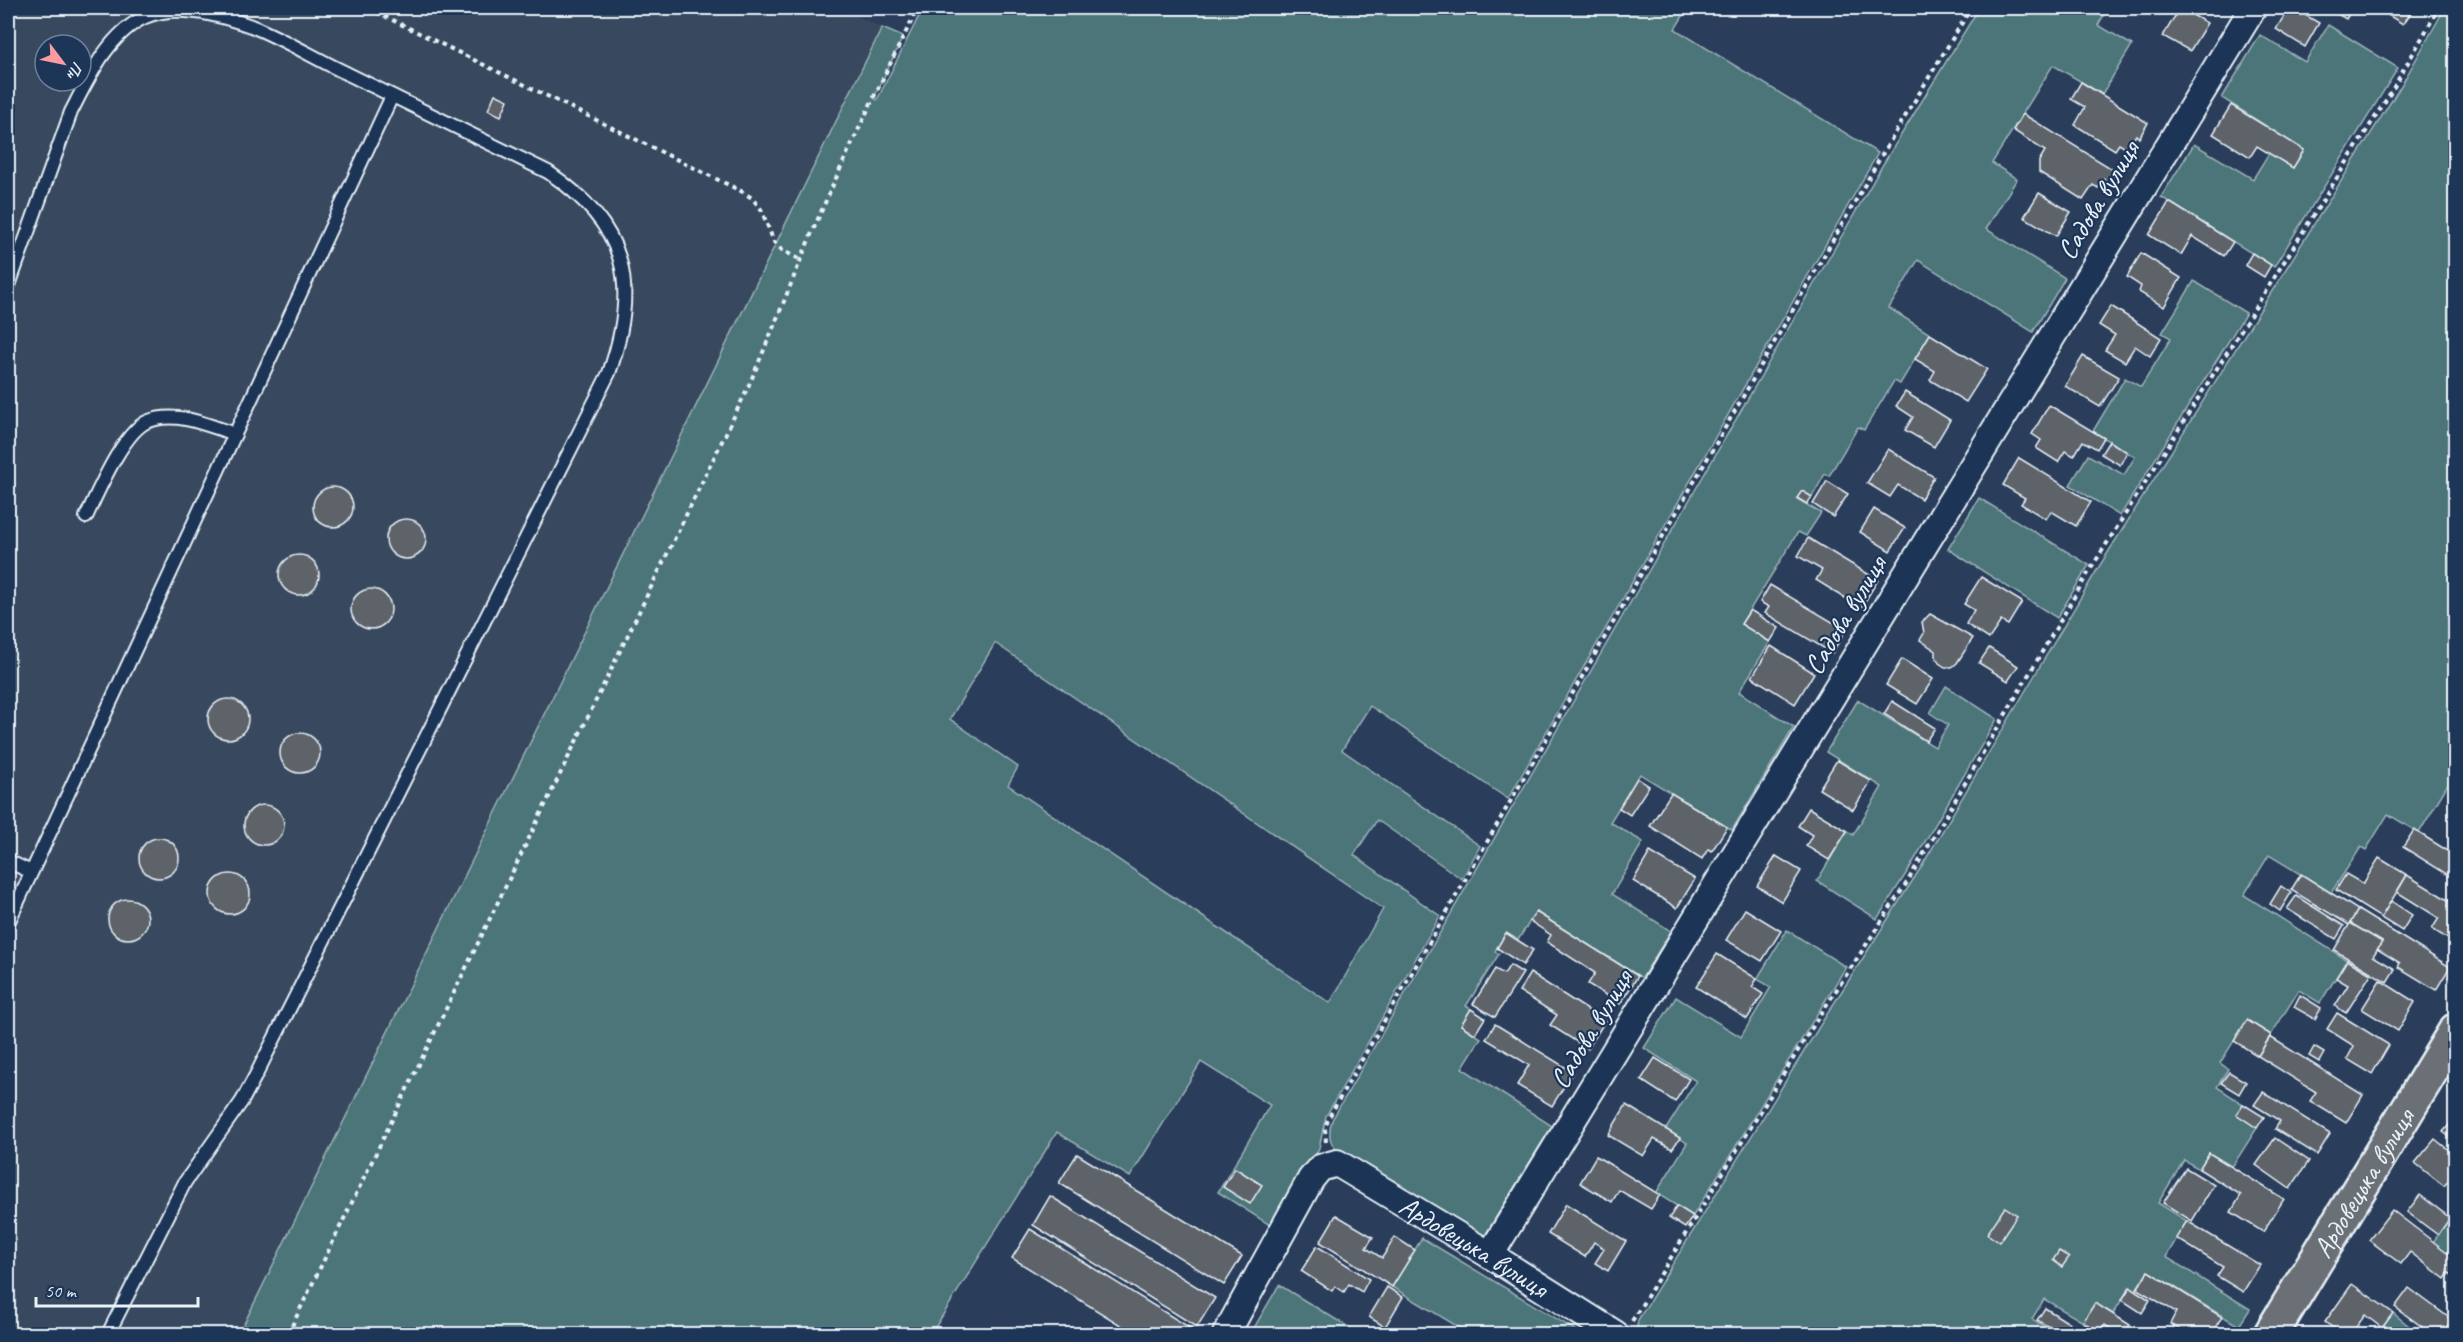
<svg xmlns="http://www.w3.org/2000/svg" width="2463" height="1342" font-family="Caveat,sans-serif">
<rect width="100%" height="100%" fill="#2a3e5b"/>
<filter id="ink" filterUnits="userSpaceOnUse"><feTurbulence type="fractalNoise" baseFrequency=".0167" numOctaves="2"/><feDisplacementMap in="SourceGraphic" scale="12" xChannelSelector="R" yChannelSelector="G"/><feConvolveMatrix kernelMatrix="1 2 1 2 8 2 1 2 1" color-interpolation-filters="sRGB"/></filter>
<g filter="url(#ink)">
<path fill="#39495f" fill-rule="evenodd" d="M 8,8 L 840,8 L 882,28 L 239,1334 L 8,1334 ZM 45,45 L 81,45 L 81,81 L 45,81 Z"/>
<g fill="#4c7478" stroke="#9ab2b8" stroke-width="1.5" fill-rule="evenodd">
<path d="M 923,8 L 1688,8 L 1675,29 L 1878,153 L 1508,799 L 1370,706 L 1342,750 L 1480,846 L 1462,879 L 1377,820 L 1354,855 L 1440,916 L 1326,1116 L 1319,1148 L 1276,1229 L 1218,1192 L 1270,1105 L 1201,1062 L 1130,1177 L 1057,1132 L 931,1334 L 239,1334 L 882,28 L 903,37 L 874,98 L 877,100 ZM 995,643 L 1383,909 L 1330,1003 L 1008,785 L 1018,767 L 950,719 Z"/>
<path d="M 1979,8 L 2108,8 L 2098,25 L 2132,45 L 2102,94 L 2053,65 L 1992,163 L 2017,179 L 1986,229 L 2065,278 L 2033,332 L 1918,260 L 1889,308 L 1930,334 L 1900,384 L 1894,381 L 1864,430 L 1858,427 L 1829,476 L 1825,474 L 1812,497 L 1802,491 L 1797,499 L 1821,513 L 1806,536 L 1798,532 L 1741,624 L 1770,642 L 1739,692 L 1794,727 L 1732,830 L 1640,774 L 1610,822 L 1643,842 L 1612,894 L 1671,931 L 1642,978 L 1536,912 L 1518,940 L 1506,933 L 1495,951 L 1499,954 L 1466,1006 L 1471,1009 L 1461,1025 L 1481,1038 L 1462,1068 L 1552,1126 L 1482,1240 L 1343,1157 C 1330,1145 1327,1137 1332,1120 L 1882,166 Z"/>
<path d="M 2445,8 L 2455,8 L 2455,772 L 2419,833 L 2388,814 L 2366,850 L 2361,847 L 2331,893 L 2269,855 L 2244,895 L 2347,960 L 2320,1003 L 2299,990 L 2271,1035 L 2247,1020 L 2220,1063 L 2228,1069 L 2217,1087 L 2243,1104 L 2237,1114 L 2257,1128 L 2232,1167 L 2209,1153 L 2199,1169 L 2184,1160 L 2158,1203 L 2187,1221 L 2166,1257 L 2250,1309 L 2239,1326 L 2148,1271 L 2135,1291 L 2129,1288 L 2113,1314 L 2095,1303 L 2083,1322 L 2044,1299 L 2032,1319 L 2057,1334 L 1636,1334 L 1638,1320 L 1824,1019 L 1920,869 L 2097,570 L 2402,84 Z"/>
<path d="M 2328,25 L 2398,68 L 2274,267 L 2161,197 L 2194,144 L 2253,179 L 2269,153 L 2293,168 L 2304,150 L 2222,98 L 2260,35 L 2305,62 Z"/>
<path d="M 2194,281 L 2246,313 L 2120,516 L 2070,485 L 2088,455 L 2124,475 L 2135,457 L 2093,431 L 2125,378 L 2141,387 L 2171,338 L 2162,333 Z"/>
<path d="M 1979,498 L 2089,565 L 2057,618 L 1948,549 Z"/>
<path d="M 1946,686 L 1997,719 L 1909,869 L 1877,919 L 1817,881 L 1847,831 L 1853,835 L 1882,787 L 1826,752 L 1858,700 L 1935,747 L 1948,725 L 1930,713 Z"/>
<path d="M 1787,930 L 1846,967 L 1693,1216 L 1656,1193 L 1687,1143 L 1666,1129 L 1696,1081 L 1644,1048 L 1676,997 L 1741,1037 L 1771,987 L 1757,979 Z"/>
<path d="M 2450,1218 L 2455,1222 L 2455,1259 L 2433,1242 Z"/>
<path d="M 1422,1238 L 1582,1334 L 1470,1334 L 1392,1287 Z"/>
<path d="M 1279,1285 L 1360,1334 L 1254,1334 L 1251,1333 Z"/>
<path d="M 2393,1313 L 2419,1334 L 2378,1334 Z"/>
</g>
<g fill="#5d6369" stroke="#e8f1f8" stroke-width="1.5">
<path d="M 2180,8 L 2207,23 L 2190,51 L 2163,36 Z"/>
<path d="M 2289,8 L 2293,8 L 2319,23 L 2305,47 L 2276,29 Z"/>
<path d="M 2327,8 L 2353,8 L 2346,19 Z"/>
<path d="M 2376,8 L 2409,8 L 2413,10 L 2403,24 Z"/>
<path d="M 2081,82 L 2148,123 L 2139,138 L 2136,135 L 2127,149 L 2119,144 L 2115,150 L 2075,125 L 2085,107 L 2071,99 Z"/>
<path d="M 495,94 L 508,100 L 501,116 L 488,110 Z"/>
<path d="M 2231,105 L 2304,150 L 2293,168 L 2257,146 L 2250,157 L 2213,134 Z"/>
<path d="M 2023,114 L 2117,172 L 2110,183 L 2104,179 L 2098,188 L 2093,185 L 2083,200 L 2039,172 L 2039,161 L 2045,151 L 2013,130 Z"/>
<path d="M 2039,193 L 2071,212 L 2056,236 L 2024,217 Z"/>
<path d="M 2169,202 L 2233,242 L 2224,256 L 2192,236 L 2181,255 L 2149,235 Z"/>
<path d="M 2141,253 L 2181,278 L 2164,307 L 2139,292 L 2141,286 L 2127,277 Z"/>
<path d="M 2252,253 L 2271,265 L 2264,277 L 2245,265 Z"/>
<path d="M 2111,306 L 2161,338 L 2150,356 L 2135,346 L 2125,362 L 2105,350 L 2115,335 L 2099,325 Z"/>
<path d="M 1930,334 L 1987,369 L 1966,402 L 1930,380 L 1935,371 L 1915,359 Z"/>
<path d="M 2083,356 L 2119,377 L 2100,407 L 2065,386 Z"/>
<path d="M 1905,392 L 1950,420 L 1934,447 L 1905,430 L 1913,417 L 1896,406 Z"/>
<path d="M 2049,405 L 2104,438 L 2097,449 L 2083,441 L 2074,456 L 2065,451 L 2058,462 L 2036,448 L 2041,440 L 2032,434 Z"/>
<path d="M 2109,441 L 2127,452 L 2120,465 L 2101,454 Z"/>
<path d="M 1888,449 L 1934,477 L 1921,499 L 1898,485 L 1890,497 L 1867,483 Z"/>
<path d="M 2019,458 L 2091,502 L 2076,526 L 2051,511 L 2046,519 L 2021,504 L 2025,498 L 2003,485 Z"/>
<path d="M 1827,481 L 1848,494 L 1833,517 L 1813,504 Z"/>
<circle cx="333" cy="507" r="20"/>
<path d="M 1802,491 L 1812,497 L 1807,504 L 1797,498 Z"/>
<path d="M 1874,509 L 1905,528 L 1890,551 L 1860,532 Z"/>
<circle cx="406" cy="539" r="20"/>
<path d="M 1808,538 L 1878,580 L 1861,608 L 1816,580 L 1822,570 L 1798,556 Z"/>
<circle cx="299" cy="575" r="20"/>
<path d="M 1981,577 L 2022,602 L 2008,625 L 2001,621 L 1989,639 L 1966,624 L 1974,610 L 1964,604 Z"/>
<path d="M 1770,585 L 1846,630 L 1832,653 L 1765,613 L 1769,607 L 1760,602 Z"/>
<circle cx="371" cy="609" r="20"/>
<path d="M 1750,610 L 1779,628 L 1770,642 L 1741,624 Z"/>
<path d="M 1930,614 L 1973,638 L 1957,663 L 1952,667 L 1945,667 L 1939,663 L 1936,656 L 1936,651 L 1920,640 L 1924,633 L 1922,622 Z"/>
<path d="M 1771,646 L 1814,673 L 1795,704 L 1752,677 Z"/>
<path d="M 1989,648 L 2018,666 L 2008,681 L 1979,663 Z"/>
<path d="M 1902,659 L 1933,679 L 1917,704 L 1886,685 Z"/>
<circle cx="228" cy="719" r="20"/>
<path d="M 1892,701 L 1935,728 L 1926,741 L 1884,714 Z"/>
<circle cx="300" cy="753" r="20"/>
<path d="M 1837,760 L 1871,781 L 1853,810 L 1819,789 Z"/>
<path d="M 1637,778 L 1649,786 L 1630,815 L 1619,808 Z"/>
<path d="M 1671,793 L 1727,827 L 1712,851 L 1708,849 L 1702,859 L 1650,826 Z"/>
<circle cx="264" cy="825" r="20"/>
<path d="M 1809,808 L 1847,831 L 1829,860 L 1806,846 L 1812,835 L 1798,826 Z"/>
<path d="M 2414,830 L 2456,856 L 2456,880 L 2403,847 Z"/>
<circle cx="159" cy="858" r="20"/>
<path d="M 1650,852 L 1695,879 L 1677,908 L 1633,881 Z"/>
<path d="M 1776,856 L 1801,871 L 1782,902 L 1757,886 Z"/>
<path d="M 2379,858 L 2407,875 L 2381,918 L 2336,890 L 2346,874 L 2363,884 Z"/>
<circle cx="230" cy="894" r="20"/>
<path d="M 2301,874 L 2358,910 L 2349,925 L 2291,890 Z"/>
<path d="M 2407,875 L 2456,905 L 2456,944 L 2432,929 L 2439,918 L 2397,892 Z"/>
<path d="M 2281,886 L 2291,893 L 2280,911 L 2270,904 Z"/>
<path d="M 2296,896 L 2344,926 L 2336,939 L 2287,909 Z"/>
<circle cx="128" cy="919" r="20"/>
<path d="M 2391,901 L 2412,915 L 2402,931 L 2381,918 Z"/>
<path d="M 1745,909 L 1781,931 L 1762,961 L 1726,940 Z"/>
<path d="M 2358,910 L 2450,967 L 2436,990 L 2398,967 L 2400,963 L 2377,949 L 2382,942 L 2350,923 Z"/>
<path d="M 1536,912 L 1638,976 L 1620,1004 L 1588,984 L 1595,973 L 1547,942 L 1551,935 L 1530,921 Z"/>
<path d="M 2350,923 L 2382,942 L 2373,956 L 2395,969 L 2387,982 L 2334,950 Z"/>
<path d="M 1506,933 L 1533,950 L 1523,965 L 1497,948 Z"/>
<path d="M 1717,954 L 1757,979 L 1752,987 L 1763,994 L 1747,1019 L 1696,987 Z"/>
<path d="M 2347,960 L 2371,974 L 2346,1013 L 2335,1006 L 2348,985 L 2336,978 Z"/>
<path d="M 1510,965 L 1523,973 L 1495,1017 L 1473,1004 L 1495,969 L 1504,974 Z"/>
<path d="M 1530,973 L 1605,1021 L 1588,1049 L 1550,1025 L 1557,1015 L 1519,991 Z"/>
<path d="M 2380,980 L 2415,1002 L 2398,1031 L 2362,1009 Z"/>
<path d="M 2300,995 L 2321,1008 L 2315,1019 L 2294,1007 Z"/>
<path d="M 1471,1009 L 1485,1018 L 1475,1034 L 1461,1025 Z"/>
<path d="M 2337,1013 L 2389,1045 L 2372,1074 L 2347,1059 L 2354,1046 L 2327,1029 Z"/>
<path d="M 2247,1020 L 2271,1035 L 2258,1056 L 2234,1041 Z"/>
<path d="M 1495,1024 L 1573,1072 L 1552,1106 L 1517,1085 L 1529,1065 L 1486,1039 Z"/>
<path d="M 2270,1037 L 2363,1095 L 2346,1123 L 2310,1101 L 2316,1092 L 2258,1056 Z"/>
<path d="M 2314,1047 L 2324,1053 L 2319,1062 L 2309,1056 Z"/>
<path d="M 1655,1058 L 1689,1079 L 1675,1102 L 1641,1080 Z"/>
<path d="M 2229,1072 L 2246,1082 L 2239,1094 L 2221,1083 Z"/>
<path d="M 2263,1092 L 2330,1134 L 2317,1155 L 2275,1129 L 2280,1121 L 2254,1105 Z"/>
<path d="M 2243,1104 L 2264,1117 L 2257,1128 L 2236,1114 Z"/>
<path d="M 1626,1105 L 1680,1138 L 1672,1149 L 1654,1139 L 1643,1156 L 1608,1135 Z"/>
<path d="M 2456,1117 L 2456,1142 L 2443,1132 Z"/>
<path d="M 2275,1138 L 2309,1161 L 2290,1189 L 2256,1165 Z"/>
<path d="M 2435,1139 L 2456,1156 L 2456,1172 L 2444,1186 L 2415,1163 Z"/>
<path d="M 2209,1153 L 2284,1199 L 2263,1232 L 2231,1212 L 2241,1195 L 2199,1169 Z"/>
<path d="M 1077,1154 L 1242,1256 L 1224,1285 L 1059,1183 Z"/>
<path d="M 1596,1156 L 1660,1195 L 1651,1209 L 1619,1190 L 1612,1202 L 1580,1183 Z"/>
<path d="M 1235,1168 L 1262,1185 L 1250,1204 L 1223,1187 Z"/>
<path d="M 2186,1168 L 2214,1185 L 2192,1221 L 2163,1203 Z"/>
<path d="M 2420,1195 L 2450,1218 L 2438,1235 L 2407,1212 Z"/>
<path d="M 1050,1196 L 1215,1298 L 1197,1327 L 1033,1225 Z"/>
<path d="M 1566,1204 L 1626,1241 L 1608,1271 L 1595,1263 L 1604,1249 L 1594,1242 L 1585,1257 L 1548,1234 Z"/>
<path d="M 1677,1206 L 1693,1216 L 1685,1228 L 1669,1218 Z"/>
<path d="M 2005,1207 L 2017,1215 L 1999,1242 L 1987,1234 Z"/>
<path d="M 2392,1210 L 2456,1259 L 2456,1277 L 2449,1273 L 2445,1279 L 2410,1252 L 2401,1264 L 2369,1240 Z"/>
<path d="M 1336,1215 L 1373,1237 L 1366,1248 L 1382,1258 L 1395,1237 L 1415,1250 L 1392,1287 L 1320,1242 Z"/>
<path d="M 2187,1221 L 2260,1265 L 2243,1292 L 2217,1276 L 2223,1267 L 2176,1238 Z"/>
<path d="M 1030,1229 L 1195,1331 L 1193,1334 L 1135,1334 L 1012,1258 Z"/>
<path d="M 1317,1246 L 1369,1279 L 1362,1292 L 1349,1284 L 1344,1292 L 1335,1286 L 1332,1291 L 1301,1271 Z"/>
<path d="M 2059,1251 L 2069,1257 L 2062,1267 L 2053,1260 Z"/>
<path d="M 2148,1271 L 2222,1317 L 2211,1334 L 2187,1334 L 2170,1324 L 2176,1312 L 2137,1289 Z"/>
<path d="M 2352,1284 L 2393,1313 L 2382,1328 L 2365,1315 L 2351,1334 L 2342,1334 L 2325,1322 Z"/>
<path d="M 1387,1287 L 1403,1297 L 1385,1327 L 1369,1317 Z"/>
<path d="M 2130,1287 L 2150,1300 L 2142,1313 L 2122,1300 Z"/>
<path d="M 2409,1288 L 2452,1320 L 2441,1334 L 2432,1334 L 2395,1307 Z"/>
<path d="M 2095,1303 L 2130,1325 L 2124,1334 L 2119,1334 L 2105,1325 L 2100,1332 L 2083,1322 Z"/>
<path d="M 2045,1308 L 2072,1325 L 2066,1334 L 2061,1334 L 2037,1320 Z"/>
</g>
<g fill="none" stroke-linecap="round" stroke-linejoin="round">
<g stroke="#e8f1f8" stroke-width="16">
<g id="service">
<path d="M 8,288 L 71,112 C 88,79 108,34 145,17 C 176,3 220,15 251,26 C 284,39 316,59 348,74 C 415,107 482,140 548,172 C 627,225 640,285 609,373 L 257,1073 L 242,1101 L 185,1182 L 108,1334"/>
<path d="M 86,517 C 97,494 124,429 149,421 C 160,417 174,417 186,419 C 202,422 219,429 235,434"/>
<path d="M 8,861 L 31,872"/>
<path d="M 8,923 L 392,96"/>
</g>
</g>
<g stroke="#e8f1f8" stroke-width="30">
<g id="minor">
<path d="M 1490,1255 L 2253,8"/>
<path id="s1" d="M 1226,1334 L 1311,1179 L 1320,1168 L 1337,1163 L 1490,1255 L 1615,1334"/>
</g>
</g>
<g stroke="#e8f1f8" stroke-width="38">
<g id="trunk">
<path id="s2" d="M 2271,1334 L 2456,1030"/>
</g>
</g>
<g stroke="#e8f1f8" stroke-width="4" stroke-dasharray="4.5 4.5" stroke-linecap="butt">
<path d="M 368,8 L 741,191 L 752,198 L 761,209 L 774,242 L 782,250 L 801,260"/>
<path d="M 1326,1142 L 1325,1128 L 1329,1117 L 1883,153 L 1971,8"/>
<path d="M 1632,1321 L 1818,1018 L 1906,884 L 2090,570 L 2391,92 L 2439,8"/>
<path d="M 288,1334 L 742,400 C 767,346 788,290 811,235 C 844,158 880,83 918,8"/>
</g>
<use href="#service" stroke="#1d3557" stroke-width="12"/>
<use href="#minor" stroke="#1d3557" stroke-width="26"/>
<use href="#trunk" stroke="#6b7074" stroke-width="33"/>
</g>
</g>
<g text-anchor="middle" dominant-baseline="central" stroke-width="4.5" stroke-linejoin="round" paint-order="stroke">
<g font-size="28" fill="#e8f1f8" stroke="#1d3557">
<text transform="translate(2098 200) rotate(-59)">Садова вулиця</text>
<text transform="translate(1845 615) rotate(-59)">Садова вулиця</text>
<text transform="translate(1591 1029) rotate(-59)">Садова вулиця</text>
<text stroke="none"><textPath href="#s2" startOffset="177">Ардовецька вулиця</textPath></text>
<text stroke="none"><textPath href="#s1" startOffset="369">Ардовецька вулиця</textPath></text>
</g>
</g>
<rect width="2463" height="1342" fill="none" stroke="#1d3557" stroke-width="30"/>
<rect x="15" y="15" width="2433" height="1312" fill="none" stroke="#e8f1f8" stroke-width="2" filter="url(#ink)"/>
<g transform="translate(63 63) rotate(122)"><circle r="28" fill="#1d3557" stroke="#6e8097" stroke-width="1.5"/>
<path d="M0-4.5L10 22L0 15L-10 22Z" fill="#ff9aa2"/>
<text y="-9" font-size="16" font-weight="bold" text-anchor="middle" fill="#e8f1f8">Пн</text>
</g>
<path d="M36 1297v9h162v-9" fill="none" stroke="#e8f1f8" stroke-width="3"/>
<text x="45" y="1297" font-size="18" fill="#e8f1f8" stroke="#1d3557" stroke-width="4.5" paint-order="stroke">50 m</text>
</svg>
